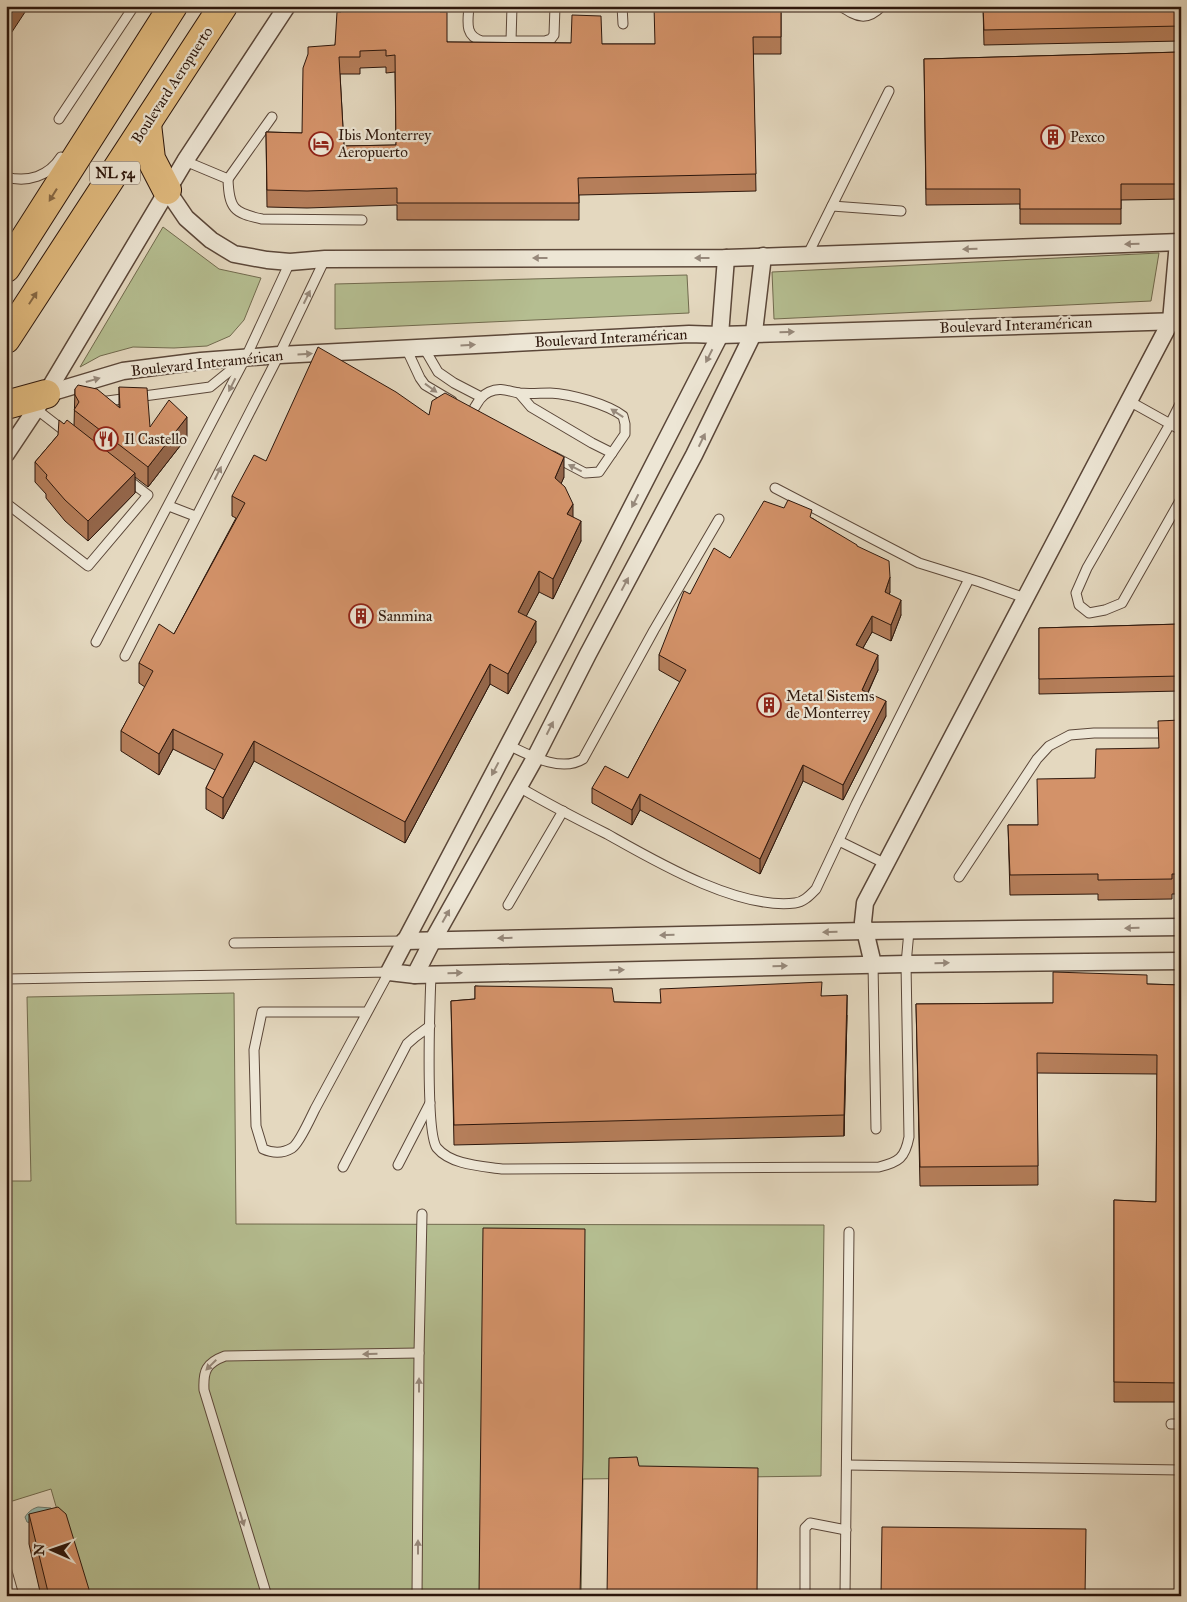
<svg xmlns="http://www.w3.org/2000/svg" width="1187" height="1602" font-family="'IM FELL Great Primer',serif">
<rect width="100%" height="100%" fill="#e4d8bf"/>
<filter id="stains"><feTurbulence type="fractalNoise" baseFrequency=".004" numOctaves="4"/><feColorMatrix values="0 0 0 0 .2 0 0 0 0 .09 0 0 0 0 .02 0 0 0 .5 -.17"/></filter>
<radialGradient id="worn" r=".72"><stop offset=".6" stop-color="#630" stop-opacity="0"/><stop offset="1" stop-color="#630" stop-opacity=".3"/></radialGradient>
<g fill="#b5be91" stroke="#716a4e">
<path d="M 163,227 L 219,269 L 261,278 L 244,320 L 230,336 L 207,346 L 174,348 L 133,347 L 100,356 L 80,367 Z"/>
<path d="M 1159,253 L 1151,301 L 774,319 L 772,272 Z"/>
<path d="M 687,275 L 689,313 L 335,329 L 335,284 Z"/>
<path d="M 234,993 L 236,1224 L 824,1225 L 821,1476 L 583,1479 L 581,1596 L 82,1596 L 51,1489 L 6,1503 L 6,1181 L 31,1181 L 27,997 Z"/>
</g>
<path fill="#95baaf" stroke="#6b796e" d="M 38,1507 L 51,1508 L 53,1513 L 31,1523 L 27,1522 L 25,1517 C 29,1511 32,1509 38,1507 Z"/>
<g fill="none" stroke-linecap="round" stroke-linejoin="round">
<g stroke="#5b4739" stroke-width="11">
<g id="service">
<path d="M 469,6 C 468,21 464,36 482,41 L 545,41 L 551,39 L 554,35 L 555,6"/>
<path d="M 622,6 L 623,24"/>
<path d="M 840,6 C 858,17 866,22 882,6"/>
<path d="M 511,41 L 512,6"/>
<path d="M 59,119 L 134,6"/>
<path d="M 185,161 L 228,179 C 229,209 234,213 262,219 L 362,220"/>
<path d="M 6,177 C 28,183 49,176 61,157"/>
<path d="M 228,179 L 272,117"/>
<path d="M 832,206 L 901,211"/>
<path d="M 808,254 L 889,91"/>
<path d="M 406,348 L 420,378 L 425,385 L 452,401"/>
<path d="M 424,348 L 438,372 L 454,383 L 481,397"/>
<path d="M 519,393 L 531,407 L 592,443 L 612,453"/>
<path d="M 1129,401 L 1181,430"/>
<path d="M 100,402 L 210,387 L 242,361"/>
<path d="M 1181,402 L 1170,424 L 1087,568 L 1076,593 L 1079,605 L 1089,613 L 1105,610 L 1122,603 L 1181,499"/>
<path d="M 36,409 L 67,433"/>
<path d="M 472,412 C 477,404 480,396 489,392 C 500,387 508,391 519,393 C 529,394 540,393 550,393 C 571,394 607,404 623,416 L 625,424 L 625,434 L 599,472 L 585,473 L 553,456"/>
<path d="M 775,488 L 919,563 L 980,582 L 1025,598"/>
<path d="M 6,503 L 88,566 L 148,495 L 127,479"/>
<path d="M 169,506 L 195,516"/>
<path d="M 96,642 L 246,357 L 290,262"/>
<path d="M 125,656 L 279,355 L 325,259"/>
<path d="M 508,745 C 529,755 561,773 583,759 L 654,630 L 719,519"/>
<path d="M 519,787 C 548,804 577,819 607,834 C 655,861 738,910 795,903 C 804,902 810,895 816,889 L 856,804 L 969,579"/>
<path d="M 839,841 L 886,864"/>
<path d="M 959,877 L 1037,759 L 1049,746 L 1070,735 L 1094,733 L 1181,733"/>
<path d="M 508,905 L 563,811"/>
<path d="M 234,943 L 404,941"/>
<path d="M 873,964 L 876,1129"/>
<path d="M 431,974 C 430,1001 425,1133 437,1148 C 451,1165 482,1166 502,1169 L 879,1167 C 899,1162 905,1158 909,1137 L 906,964 L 909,931"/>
<path d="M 6,979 L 389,972 C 364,1018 340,1063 315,1109 C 311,1117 299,1144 292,1148 C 282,1154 272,1153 263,1149 L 256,1126 L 254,1050 L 262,1012 L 367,1012"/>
<path d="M 398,1165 L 430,1103"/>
<path d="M 343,1167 L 407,1044 L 415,1037 L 430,1026"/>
<path d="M 1171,1424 L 1181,1424"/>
<path d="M 847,1465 L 1181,1470"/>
<path d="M 6,1568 L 14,1596"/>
<path d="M 267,1596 L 204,1390 C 203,1371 206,1363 225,1356 L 419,1353"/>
<path d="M 417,1596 L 419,1353 L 422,1214"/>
<path d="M 805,1596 L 805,1528 L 810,1523 L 846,1530"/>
<path d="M 845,1596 L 849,1232"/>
</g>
</g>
<g stroke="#5b4739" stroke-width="19">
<g id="minor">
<path d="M 167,190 L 186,218 L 211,240 L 234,254 L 267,260 L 290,262 L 325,259 L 726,258 L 1181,242"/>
<path d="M 726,258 L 720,335 L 562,643 L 389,972 L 415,975 L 906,964 L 1181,961"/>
<path d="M 46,394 L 123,371 L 201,361 L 279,355 L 689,334 L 720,335 L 1181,321"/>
<path d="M 6,454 L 46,394 L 185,161 L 287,6"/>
<path d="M 404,941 L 865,931 L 1181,927"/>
<path d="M 873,964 L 863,922 L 865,903 L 1171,321 L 1178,242"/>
<path d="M 415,975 L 433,940 L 535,758 L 588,654 L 694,455 L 754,332 L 763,256"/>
</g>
</g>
<g stroke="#2d170c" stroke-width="30">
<g id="trunk">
<path d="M 147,124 L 151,159 L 167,190"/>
<path d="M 6,268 L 173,6"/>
<path d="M 6,339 L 223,6"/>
<path d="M 6,405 L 46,394"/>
</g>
</g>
<use href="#service" stroke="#ede6d5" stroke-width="9"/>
<use href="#minor" stroke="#ede6d5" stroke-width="16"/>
<use href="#trunk" stroke="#e2bc80" stroke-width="28"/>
</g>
<g fill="#b57e5a" stroke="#2d170c" fill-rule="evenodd">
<path d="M 340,6 L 440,6 L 440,12 L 447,42 L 571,43 L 602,44 L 654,44 L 781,6 L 781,54 L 753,54 L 756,191 L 579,195 L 579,220 L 397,220 L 397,205 L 307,208 L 267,207 L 266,132 L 302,133 L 335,45 L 340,12 ZM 386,67 L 386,73 L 395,72 L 396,145 L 344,146 L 340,74 L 360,74 L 360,68 Z"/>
<path d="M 983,6 L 1181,6 L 1181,41 L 984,45 Z"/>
<path d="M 1181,52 L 1181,199 L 1121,200 L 1121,224 L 1020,224 L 1020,204 L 926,205 L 924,59 Z"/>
<path d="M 119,387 L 150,427 L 187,437 L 148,487 L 135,477 L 135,493 L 88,541 L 65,521 L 46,498 L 46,494 L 35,482 L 35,462 L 58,435 L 64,424 L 74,426 L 75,389 L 119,407 Z"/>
<path d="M 429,415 L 564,477 L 561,483 L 581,541 L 553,599 L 539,592 L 526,616 L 536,642 L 508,694 L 490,684 L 405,843 L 254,761 L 223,819 L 206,809 L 206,788 L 215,770 L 173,749 L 159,775 L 121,751 L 121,731 L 145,687 L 139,683 L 139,663 L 174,634 L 236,518 L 232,516 L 232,496 L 266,461 Z"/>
<path d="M 812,518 L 857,547 L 890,592 L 889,594 L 901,615 L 891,641 L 872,632 L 863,648 L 878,670 L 868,693 L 886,716 L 843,800 L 803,781 L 760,874 L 640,810 L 632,825 L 592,803 L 592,788 L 628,778 L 680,682 L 659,670 L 659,655 L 690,594 L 730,558 Z"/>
<path d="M 1181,624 L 1181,691 L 1039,694 L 1039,628 Z"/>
<path d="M 1181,720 L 1181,894 L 1172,894 L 1172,899 L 1098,900 L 1098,894 L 1010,895 L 1008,825 L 1038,825 L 1095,778 L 1159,748 Z"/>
<path d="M 1147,984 L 1181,985 L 1181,1402 L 1114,1402 L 1114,1200 L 1156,1202 L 1157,1074 L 1037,1073 L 1038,1185 L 920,1186 L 916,1004 L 1053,1003 Z"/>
<path d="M 475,986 L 614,1002 L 660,1003 L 822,996 L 847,1015 L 844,1136 L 454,1145 L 451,1001 L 475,999 Z"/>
<path d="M 29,1514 L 91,1596 L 41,1596 L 29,1544 Z"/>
</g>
<g fill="#94664a" stroke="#2d170c">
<path d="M 16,6 L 29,6 L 6,41 L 6,21 Z"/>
<path d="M 187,417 L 187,437 L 148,487 L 148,467 Z"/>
<path d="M 564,457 L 564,477 L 555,498 L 555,478 Z"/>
<path d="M 135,473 L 135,493 L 88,541 L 88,521 Z"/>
<path d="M 573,504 L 573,524 L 567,514 Z"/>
<path d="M 581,521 L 581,541 L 553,599 L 553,579 Z"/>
<path d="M 539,571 L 539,592 L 518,632 L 518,612 Z"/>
<path d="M 890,577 L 890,592 L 885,607 L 885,592 Z"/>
<path d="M 901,600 L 901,615 L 891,641 L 891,625 Z"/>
<path d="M 872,616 L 872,632 L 856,660 L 856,645 Z"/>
<path d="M 536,621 L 536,642 L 508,694 L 508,674 Z"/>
<path d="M 878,655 L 878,670 L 862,705 L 862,690 Z"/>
<path d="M 490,664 L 490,684 L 405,843 L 405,822 Z"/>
<path d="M 886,701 L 886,716 L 843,800 L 843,785 Z"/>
<path d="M 173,729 L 173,749 L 159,775 L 159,754 Z"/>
<path d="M 254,741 L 254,761 L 223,819 L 223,798 Z"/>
<path d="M 803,765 L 803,781 L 760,874 L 760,859 Z"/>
<path d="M 640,794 L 640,810 L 632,825 L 632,810 Z"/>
<path d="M 847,995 L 847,1015 L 844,1136 L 844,1115 Z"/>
</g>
<g fill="#d39269" stroke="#2d170c" fill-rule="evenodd">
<path d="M 6,6 L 16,6 L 6,21 Z"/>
<path d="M 341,6 L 440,6 L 440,12 L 447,12 L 447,42 L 571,43 L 572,15 L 601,16 L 602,44 L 655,44 L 654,6 L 781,6 L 781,37 L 753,37 L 756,174 L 578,178 L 579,203 L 397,203 L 397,188 L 307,191 L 267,190 L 266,132 L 302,133 L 303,68 L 308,54 L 308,47 L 335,45 L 337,12 L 341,12 ZM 386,50 L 386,56 L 395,55 L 396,145 L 344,146 L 339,57 L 360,57 L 360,51 Z"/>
<path d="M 983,6 L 1181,6 L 1181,26 L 984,30 Z"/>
<path d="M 1181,52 L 1181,184 L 1121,184 L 1121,209 L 1020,209 L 1020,189 L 926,189 L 924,59 Z"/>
<path d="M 318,347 L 396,392 L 429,415 L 432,401 L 445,393 L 564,457 L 555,478 L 565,487 L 573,504 L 567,514 L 581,521 L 553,579 L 539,571 L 518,612 L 536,621 L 508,674 L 490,664 L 405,822 L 254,741 L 223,798 L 206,788 L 223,754 L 173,729 L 159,754 L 121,731 L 153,671 L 139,663 L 159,624 L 174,634 L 245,503 L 232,496 L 254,455 L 266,461 Z"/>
<path d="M 78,385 L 97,389 L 120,408 L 119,387 L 147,388 L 150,427 L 169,400 L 187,417 L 148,467 L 74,410 L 79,402 L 75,395 L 75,389 Z"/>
<path d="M 59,420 L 64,424 L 67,420 L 135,473 L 88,521 L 65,500 L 46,478 L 47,475 L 35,462 L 58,435 Z"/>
<path d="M 788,500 L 812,510 L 810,517 L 857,545 L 857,546 L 889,561 L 890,577 L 885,592 L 901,600 L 891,625 L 872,616 L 856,645 L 878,655 L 862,690 L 886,701 L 843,785 L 803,765 L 760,859 L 640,794 L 632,810 L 592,788 L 605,766 L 628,778 L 686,670 L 659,655 L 684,591 L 690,594 L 714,548 L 730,558 L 764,501 L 784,508 Z"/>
<path d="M 1181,624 L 1181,676 L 1039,679 L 1039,628 Z"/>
<path d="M 1181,720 L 1181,874 L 1172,874 L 1172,879 L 1098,880 L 1098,874 L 1010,875 L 1008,825 L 1038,825 L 1037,779 L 1095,778 L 1096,749 L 1159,748 L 1158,721 Z"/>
<path d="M 1053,972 L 1147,975 L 1147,984 L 1181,985 L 1181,1383 L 1114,1382 L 1114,1200 L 1156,1202 L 1157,1055 L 1037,1053 L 1038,1166 L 920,1167 L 916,1004 L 1053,1003 Z"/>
<path d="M 822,982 L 821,996 L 847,995 L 844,1115 L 454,1125 L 451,1001 L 475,999 L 475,986 L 612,988 L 614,1002 L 661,1003 L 660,989 Z"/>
<path d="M 483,1228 L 585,1229 L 583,1459 L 580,1596 L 479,1596 Z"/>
<path d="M 637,1457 L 639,1466 L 758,1468 L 757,1596 L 607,1596 L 609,1458 Z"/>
<path d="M 58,1507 L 66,1514 L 91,1596 L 49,1596 L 29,1514 Z"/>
<path d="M 882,1527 L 1086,1529 L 1085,1596 L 881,1596 Z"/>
</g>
<defs><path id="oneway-solid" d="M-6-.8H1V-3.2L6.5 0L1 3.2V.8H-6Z" transform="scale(1.25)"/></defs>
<g fill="#886a46">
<use href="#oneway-solid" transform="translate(53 195) rotate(122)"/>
<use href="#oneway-solid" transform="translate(33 298) rotate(-57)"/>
</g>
<g fill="#97897b">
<use href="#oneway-solid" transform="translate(1132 244) rotate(178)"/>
<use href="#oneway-solid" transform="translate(970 249) rotate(178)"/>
<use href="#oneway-solid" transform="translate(540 258) rotate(180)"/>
<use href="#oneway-solid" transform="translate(702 258) rotate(180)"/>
<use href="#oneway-solid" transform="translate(307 297) rotate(-64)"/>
<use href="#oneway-solid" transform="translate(787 332) rotate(-2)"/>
<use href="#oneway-solid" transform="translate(468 345) rotate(-3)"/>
<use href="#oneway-solid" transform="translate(305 354) rotate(-3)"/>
<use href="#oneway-solid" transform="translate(709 356) rotate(117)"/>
<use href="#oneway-solid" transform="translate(93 380) rotate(-16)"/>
<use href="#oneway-solid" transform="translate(232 385) rotate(117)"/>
<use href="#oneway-solid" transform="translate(431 388) rotate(36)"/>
<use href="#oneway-solid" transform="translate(617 413) rotate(-147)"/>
<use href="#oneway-solid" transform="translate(702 440) rotate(-64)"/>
<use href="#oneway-solid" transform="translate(575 468) rotate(-153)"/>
<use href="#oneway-solid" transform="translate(218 473) rotate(-63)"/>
<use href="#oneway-solid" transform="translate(635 501) rotate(117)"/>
<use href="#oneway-solid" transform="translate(625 584) rotate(-62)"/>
<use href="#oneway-solid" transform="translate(550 728) rotate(-63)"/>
<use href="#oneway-solid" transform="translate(495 769) rotate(118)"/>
<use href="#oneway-solid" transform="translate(446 916) rotate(-61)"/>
<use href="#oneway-solid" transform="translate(1132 928) rotate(179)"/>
<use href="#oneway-solid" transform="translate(830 932) rotate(179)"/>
<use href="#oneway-solid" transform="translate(667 935) rotate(179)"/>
<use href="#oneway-solid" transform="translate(505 938) rotate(179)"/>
<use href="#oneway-solid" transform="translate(942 963) rotate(-1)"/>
<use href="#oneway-solid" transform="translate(780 966) rotate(-1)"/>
<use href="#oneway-solid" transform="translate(617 970) rotate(-1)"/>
<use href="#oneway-solid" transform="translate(455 973) rotate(-1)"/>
<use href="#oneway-solid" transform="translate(370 1354) rotate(179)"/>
<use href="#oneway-solid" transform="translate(211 1365) rotate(135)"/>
<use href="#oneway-solid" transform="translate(419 1385) rotate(-90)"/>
<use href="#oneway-solid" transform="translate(242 1519) rotate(73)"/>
<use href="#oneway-solid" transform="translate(418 1547) rotate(-90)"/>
</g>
<defs>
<g id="building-ring" transform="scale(1.25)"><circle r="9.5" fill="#ede6d5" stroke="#8f2418" stroke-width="1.5"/><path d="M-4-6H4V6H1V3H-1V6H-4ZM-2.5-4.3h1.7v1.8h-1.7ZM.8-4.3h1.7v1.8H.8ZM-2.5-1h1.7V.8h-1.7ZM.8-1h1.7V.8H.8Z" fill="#8f2418"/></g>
<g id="hotel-ring" transform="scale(1.25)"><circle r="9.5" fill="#ede6d5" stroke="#8f2418" stroke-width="1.5"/><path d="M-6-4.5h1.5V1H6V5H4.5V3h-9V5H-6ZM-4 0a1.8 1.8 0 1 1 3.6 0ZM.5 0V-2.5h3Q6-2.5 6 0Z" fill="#8f2418"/></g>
<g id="restaurant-ring" transform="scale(1.25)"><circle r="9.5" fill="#ede6d5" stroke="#8f2418" stroke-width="1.5"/><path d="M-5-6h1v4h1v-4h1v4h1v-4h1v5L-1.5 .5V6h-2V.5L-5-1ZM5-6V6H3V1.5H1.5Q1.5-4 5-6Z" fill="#8f2418"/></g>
</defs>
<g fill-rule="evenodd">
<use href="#building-ring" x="1053" y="137"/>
<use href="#hotel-ring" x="321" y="144"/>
<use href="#restaurant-ring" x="106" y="439"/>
<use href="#building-ring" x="361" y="616"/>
<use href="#building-ring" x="769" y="705"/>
</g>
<g text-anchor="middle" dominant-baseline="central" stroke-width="4.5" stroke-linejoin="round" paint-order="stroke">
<rect fill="#ede6d5" stroke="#675548" stroke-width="1" x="90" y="161.5" width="50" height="23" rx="4"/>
<g font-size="14" font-weight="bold" fill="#2d170c">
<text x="115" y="173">NL 54</text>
</g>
<g font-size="15" fill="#2d170c" stroke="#ede6d5">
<text transform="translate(172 85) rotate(-57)">Boulevard Aeropuerto</text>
<text transform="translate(1016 325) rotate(-2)">Boulevard Interamérican</text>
<text transform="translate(611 338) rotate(-3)">Boulevard Interamérican</text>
<text transform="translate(207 363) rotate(-6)">Boulevard Interamérican</text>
</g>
<g font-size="15" fill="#2d170c" stroke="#ede6d5" text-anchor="start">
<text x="338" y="135">Ibis Monterrey<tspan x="338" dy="17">Aeropuerto</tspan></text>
<text x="1070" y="137">Pexco</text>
<text x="124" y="439">Il Castello</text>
<text x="378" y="616">Sanmina</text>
<text x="786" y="696">Metal Sistems<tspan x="786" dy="17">de Monterrey</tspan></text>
</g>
</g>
<rect width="1187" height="1602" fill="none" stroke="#e4d8bf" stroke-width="25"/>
<rect x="8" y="8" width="1172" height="1587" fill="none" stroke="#2d170c" stroke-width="2.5"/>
<rect x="12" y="12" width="1162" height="1577" fill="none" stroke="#2d170c"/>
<g transform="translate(52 1550) rotate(272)" stroke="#ede6d5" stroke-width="4" paint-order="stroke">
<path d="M0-4L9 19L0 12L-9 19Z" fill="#2d170c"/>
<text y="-8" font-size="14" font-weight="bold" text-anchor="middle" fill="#2d170c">N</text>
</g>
<rect width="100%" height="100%" filter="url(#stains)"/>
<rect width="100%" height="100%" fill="url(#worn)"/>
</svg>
